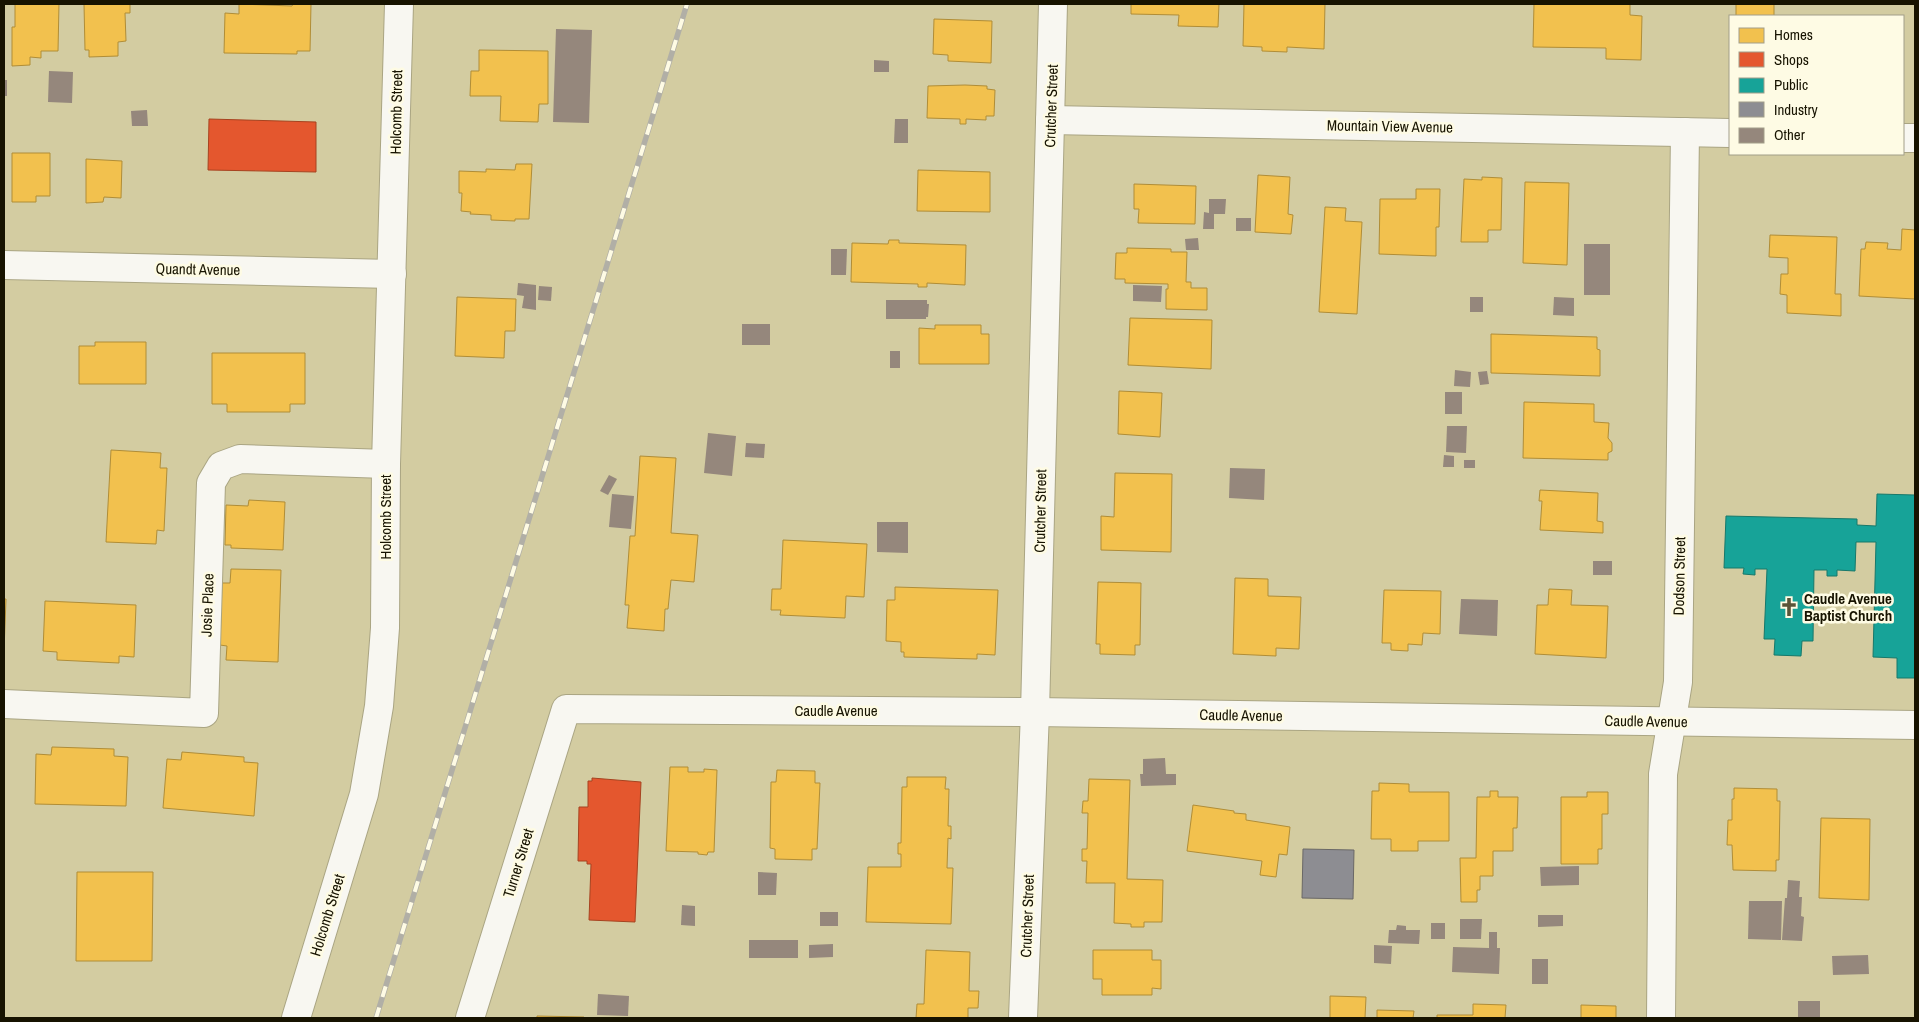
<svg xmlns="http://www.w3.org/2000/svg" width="1919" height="1022" font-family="'Archivo Narrow',sans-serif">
<rect width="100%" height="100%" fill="#d3cca1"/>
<g fill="#f2c14e" stroke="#b08d37">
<path d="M 15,4 L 59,4 L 58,51 L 41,51 L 41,58 L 30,57 L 30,65 L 12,66 L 12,27 L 15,27 Z"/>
<path d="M 84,4 L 130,4 L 130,13 L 125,13 L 126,41 L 118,42 L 118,56 L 89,57 L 89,50 L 85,50 Z"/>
<path d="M 239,4 L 292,6 L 293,4 L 311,4 L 310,51 L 297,51 L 297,54 L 224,53 L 225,13 L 239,14 Z"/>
<path d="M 1131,4 L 1219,4 L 1218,27 L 1178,26 L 1179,15 L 1131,14 Z"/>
<path d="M 1244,4 L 1325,4 L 1324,49 L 1287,47 L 1287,52 L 1262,51 L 1262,47 L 1243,46 Z"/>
<path d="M 1534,4 L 1630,4 L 1630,15 L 1642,16 L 1641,60 L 1606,59 L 1606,48 L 1533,47 Z"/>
<rect x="1736" y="4" width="38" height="12"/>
<path d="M 934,19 L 992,21 L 991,63 L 948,61 L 948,55 L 933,54 Z"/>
<path d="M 479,50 L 548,51 L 548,104 L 539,104 L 538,122 L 500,121 L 501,96 L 470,96 L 471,71 L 479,71 Z"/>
<path d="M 965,85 L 987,86 L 987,89 L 995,90 L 994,116 L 986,116 L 986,120 L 966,119 L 966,124 L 960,124 L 960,119 L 927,118 L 928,86 Z"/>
<path d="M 12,153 L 50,153 L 50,196 L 36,196 L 36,202 L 12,202 Z"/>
<path d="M 86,159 L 122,161 L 121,198 L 104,197 L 103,202 L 86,203 Z"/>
<path d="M 516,164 L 532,164 L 529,219 L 515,219 L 515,221 L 491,220 L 491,215 L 470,214 L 471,212 L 461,211 L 462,193 L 459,193 L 459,171 L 486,172 L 486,169 L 515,170 Z"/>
<path d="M 918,170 L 990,172 L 990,212 L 917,211 Z"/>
<path d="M 1258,175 L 1290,177 L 1288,214 L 1293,215 L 1291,234 L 1255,232 Z"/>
<path d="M 1482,177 L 1502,178 L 1501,230 L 1488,230 L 1488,242 L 1461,242 L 1464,179 L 1482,180 Z"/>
<path d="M 1525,182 L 1569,183 L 1567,265 L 1523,263 Z"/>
<path d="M 1134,184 L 1196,186 L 1195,224 L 1138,223 L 1139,209 L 1134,209 Z"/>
<path d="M 1416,189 L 1440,189 L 1439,227 L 1436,227 L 1436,256 L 1379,254 L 1380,199 L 1416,199 Z"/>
<path d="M 1325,207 L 1346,208 L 1345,221 L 1362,222 L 1357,314 L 1319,312 Z"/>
<path d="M 1902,229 L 1915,230 L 1915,299 L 1859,296 L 1861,249 L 1865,249 L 1866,242 L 1888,243 L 1887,249 L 1901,250 Z"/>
<path d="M 1770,235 L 1837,237 L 1835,294 L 1841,294 L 1841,316 L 1787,313 L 1787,295 L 1780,294 L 1781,274 L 1788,274 L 1788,258 L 1769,257 Z"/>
<path d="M 889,240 L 899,240 L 899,243 L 966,245 L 965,285 L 927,283 L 927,287 L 918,287 L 918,284 L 851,282 L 852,243 L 888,244 Z"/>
<path d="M 1127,248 L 1171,249 L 1171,252 L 1187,252 L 1186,282 L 1191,282 L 1191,288 L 1207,288 L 1207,310 L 1166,309 L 1166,289 L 1168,289 L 1168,284 L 1125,283 L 1125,279 L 1115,279 L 1116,253 L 1127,253 Z"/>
<path d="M 457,297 L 516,299 L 515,331 L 505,331 L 504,358 L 455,356 Z"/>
<path d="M 1130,318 L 1212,320 L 1211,369 L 1128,365 Z"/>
<path d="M 935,325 L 981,325 L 981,334 L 989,334 L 989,364 L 919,364 L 919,328 L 935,329 Z"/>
<path d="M 1491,334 L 1597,337 L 1597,349 L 1600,350 L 1600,376 L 1491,373 Z"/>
<path d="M 95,342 L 146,342 L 146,384 L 79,384 L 79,346 L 95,346 Z"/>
<path d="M 212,353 L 305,353 L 305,404 L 290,404 L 290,412 L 227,412 L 227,404 L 212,404 Z"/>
<path d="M 1119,391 L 1162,393 L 1160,437 L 1118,434 Z"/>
<path d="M 1524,402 L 1594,404 L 1594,422 L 1609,423 L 1608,438 L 1612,443 L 1612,451 L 1608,453 L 1608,460 L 1523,458 Z"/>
<path d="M 111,450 L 161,453 L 160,468 L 167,468 L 164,531 L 157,530 L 156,544 L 106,542 Z"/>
<path d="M 640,456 L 676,458 L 671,533 L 698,535 L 694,582 L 671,580 L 668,609 L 665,609 L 664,631 L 627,628 L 629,605 L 625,605 L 630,536 L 635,536 Z"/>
<path d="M 1115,473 L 1172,474 L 1171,552 L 1101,550 L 1101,516 L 1114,517 Z"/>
<path d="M 1540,490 L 1598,493 L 1597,521 L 1603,522 L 1603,533 L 1540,530 L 1542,501 L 1539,501 Z"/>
<path d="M 249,500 L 285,502 L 283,550 L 231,548 L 231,545 L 225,545 L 226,505 L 248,506 Z"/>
<path d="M 783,540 L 867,544 L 864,597 L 846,596 L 845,618 L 780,615 L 781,610 L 771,610 L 772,589 L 781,589 Z"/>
<path d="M 231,569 L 281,570 L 278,662 L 226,660 L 227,646 L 220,645 L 222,583 L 230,583 Z"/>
<path d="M 1235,578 L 1268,579 L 1268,596 L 1301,597 L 1299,649 L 1276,648 L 1276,656 L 1233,654 Z"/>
<path d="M 1098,582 L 1141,583 L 1140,645 L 1135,645 L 1135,655 L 1100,654 L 1100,644 L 1096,644 Z"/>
<path d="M 895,587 L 998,590 L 995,655 L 977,654 L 977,659 L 904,657 L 904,652 L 901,652 L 901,642 L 886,641 L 887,600 L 895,600 Z"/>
<path d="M 1549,589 L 1572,590 L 1571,605 L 1608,606 L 1606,658 L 1535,654 L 1537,605 L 1548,605 Z"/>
<path d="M 1384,590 L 1441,591 L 1440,634 L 1423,633 L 1422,645 L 1408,644 L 1408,651 L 1391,650 L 1391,643 L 1382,643 Z"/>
<path d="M 4,599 L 6,599 L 4,651 Z"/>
<path d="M 45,601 L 136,605 L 134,657 L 119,656 L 119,663 L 57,660 L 57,652 L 43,651 Z"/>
<path d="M 52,747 L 114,749 L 114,756 L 128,757 L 126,806 L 35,804 L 36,754 L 51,755 Z"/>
<path d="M 182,752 L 244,757 L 244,762 L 258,763 L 254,816 L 163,808 L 167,759 L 181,760 Z"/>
<path d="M 670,767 L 688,767 L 688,772 L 704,772 L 704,769 L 717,770 L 714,852 L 708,852 L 707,855 L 698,854 L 698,852 L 666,851 Z"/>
<path d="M 777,770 L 815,771 L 815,783 L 820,783 L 817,849 L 812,849 L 812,860 L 775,859 L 775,849 L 770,848 L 771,782 L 776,782 Z"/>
<path d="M 907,777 L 946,777 L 945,789 L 949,789 L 948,826 L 951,826 L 951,839 L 948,838 L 947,868 L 953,868 L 951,924 L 866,922 L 868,867 L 901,867 L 901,854 L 898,854 L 898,843 L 901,843 L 902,787 L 907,787 Z"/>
<path d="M 1089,779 L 1130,780 L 1127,879 L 1163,880 L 1162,922 L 1144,922 L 1144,927 L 1131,927 L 1131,924 L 1114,923 L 1115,883 L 1086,883 L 1087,861 L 1082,861 L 1082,849 L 1087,849 L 1088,813 L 1082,813 L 1083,801 L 1088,801 Z"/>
<path d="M 1379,783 L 1409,784 L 1409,792 L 1449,792 L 1449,841 L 1418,841 L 1418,851 L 1391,851 L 1391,839 L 1371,839 L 1372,791 L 1379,791 Z"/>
<path d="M 1734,788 L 1777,789 L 1777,801 L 1780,801 L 1779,860 L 1776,860 L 1776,871 L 1733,870 L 1732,845 L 1727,845 L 1728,820 L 1732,820 L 1732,799 L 1734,799 Z"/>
<path d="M 1490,791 L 1498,791 L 1498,797 L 1518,797 L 1517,828 L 1513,828 L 1513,851 L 1493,851 L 1493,876 L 1480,876 L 1480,890 L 1477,890 L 1477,902 L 1461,902 L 1460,858 L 1476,858 L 1477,797 L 1490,797 Z"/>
<path d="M 1587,792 L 1608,792 L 1608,814 L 1602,814 L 1602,849 L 1598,849 L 1598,864 L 1561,864 L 1561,797 L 1587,797 Z"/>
<path d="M 1193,805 L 1234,811 L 1234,813 L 1246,814 L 1246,820 L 1290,827 L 1287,855 L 1279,854 L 1276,877 L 1260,875 L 1262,861 L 1187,851 Z"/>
<path d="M 1821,818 L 1870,819 L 1869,900 L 1819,898 Z"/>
<path d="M 77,872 L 153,872 L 152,961 L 76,961 Z"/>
<path d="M 926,950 L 970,952 L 969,991 L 979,991 L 978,1008 L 968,1008 L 968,1018 L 916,1018 L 917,1004 L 924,1004 Z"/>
<path d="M 1093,950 L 1152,950 L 1152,960 L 1161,960 L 1161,989 L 1152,988 L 1152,995 L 1102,995 L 1102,979 L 1093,979 Z"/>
<path d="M 1330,996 L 1366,997 L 1365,1018 L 1330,1018 Z"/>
<path d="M 1473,1004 L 1506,1005 L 1505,1018 L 1437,1018 L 1437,1015 L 1473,1015 Z"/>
<path d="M 1581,1005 L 1616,1006 L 1616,1018 L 1581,1018 Z"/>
<path d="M 1377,1010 L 1414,1011 L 1413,1018 L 1377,1018 Z"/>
<path d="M 537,1016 L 584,1017 L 584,1018 L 537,1018 Z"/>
</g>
<g fill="#e4572e" stroke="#a64320">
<path d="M 209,119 L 316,122 L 316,172 L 208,170 Z"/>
<path d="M 592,778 L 641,782 L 635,922 L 589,920 L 591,864 L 587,864 L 587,861 L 578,861 L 579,807 L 588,807 L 588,781 L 592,781 Z"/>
</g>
<path fill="#17a398" stroke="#17786a" d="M 1877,494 L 1915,495 L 1915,678 L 1897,678 L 1897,658 L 1873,657 L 1876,542 L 1856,542 L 1855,571 L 1837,570 L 1837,576 L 1827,576 L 1827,570 L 1814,570 L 1813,641 L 1802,641 L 1801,656 L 1774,655 L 1775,639 L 1764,639 L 1767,569 L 1755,569 L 1755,575 L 1743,574 L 1744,568 L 1724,568 L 1726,516 L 1857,519 L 1857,525 L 1876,526 Z"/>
<path fill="#8d8d92" stroke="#6a6866" d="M 1303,849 L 1354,850 L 1353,899 L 1302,898 Z"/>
<g fill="#95877c">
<path d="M 556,29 L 592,30 L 589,123 L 553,122 Z"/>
<path d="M 874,60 L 889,61 L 889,72 L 874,72 Z"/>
<path d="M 49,71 L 73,72 L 72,103 L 48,102 Z"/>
<rect x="4" y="80" width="3" height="16"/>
<path d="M 147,110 L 148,126 L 132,126 L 131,111 Z"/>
<path d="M 895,119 L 908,119 L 908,143 L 894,143 Z"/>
<path d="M 1209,199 L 1226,199 L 1225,214 L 1214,214 L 1214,229 L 1203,229 L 1204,212 L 1209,213 Z"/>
<rect x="1236" y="218" width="15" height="13"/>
<path d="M 1198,238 L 1199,250 L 1186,250 L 1185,239 Z"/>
<rect x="1584" y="244" width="26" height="51"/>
<path d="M 831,249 L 847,249 L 846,275 L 831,275 Z"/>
<path d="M 518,283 L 536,285 L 536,310 L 522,308 L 524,296 L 517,295 Z"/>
<path d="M 1133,285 L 1162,286 L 1161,302 L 1133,301 Z"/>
<path d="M 539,286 L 552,287 L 551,301 L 538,300 Z"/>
<rect x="1470" y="297" width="13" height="15"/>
<path d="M 1554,297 L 1574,298 L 1574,316 L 1553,315 Z"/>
<path d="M 886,300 L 927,300 L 927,304 L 929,304 L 928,317 L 926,317 L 926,319 L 886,319 Z"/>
<rect x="742" y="324" width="28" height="21"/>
<rect x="890" y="351" width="10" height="17"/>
<path d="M 1455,370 L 1471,372 L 1470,387 L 1454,386 Z"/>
<path d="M 1487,371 L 1489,384 L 1480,385 L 1478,372 Z"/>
<rect x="1445" y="392" width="17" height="22"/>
<path d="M 1447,426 L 1467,426 L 1466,453 L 1446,452 Z"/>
<path d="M 708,433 L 736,436 L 732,476 L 704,473 Z"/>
<path d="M 746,443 L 765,444 L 764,458 L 745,457 Z"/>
<path d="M 1444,455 L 1454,456 L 1454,467 L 1443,467 Z"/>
<rect x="1464" y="460" width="11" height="8"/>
<path d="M 1230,468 L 1265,469 L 1264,500 L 1229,498 Z"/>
<path d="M 609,475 L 617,479 L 608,495 L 600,491 Z"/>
<path d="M 612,494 L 634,496 L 631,529 L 609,527 Z"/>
<path d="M 877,522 L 908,522 L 908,553 L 877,552 Z"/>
<rect x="1593" y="561" width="19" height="14"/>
<path d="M 1461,599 L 1498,600 L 1497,636 L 1459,634 Z"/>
<path d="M 1165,758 L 1166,774 L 1176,774 L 1176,785 L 1141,786 L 1140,774 L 1143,774 L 1143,759 Z"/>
<path d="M 1579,866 L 1579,885 L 1541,886 L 1540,867 Z"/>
<path d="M 758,872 L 777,873 L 776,895 L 758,895 Z"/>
<path d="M 1788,880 L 1800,881 L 1799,897 L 1802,897 L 1801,916 L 1804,917 L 1802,941 L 1782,940 L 1785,898 L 1787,898 Z"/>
<path d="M 1749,901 L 1782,901 L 1781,940 L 1748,939 Z"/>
<path d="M 682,905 L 695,906 L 695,926 L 681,925 Z"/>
<rect x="820" y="912" width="18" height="14"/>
<path d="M 1538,915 L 1563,915 L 1563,926 L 1538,927 Z"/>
<path d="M 1460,919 L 1482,919 L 1481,939 L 1460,939 Z"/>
<rect x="1431" y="923" width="14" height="16"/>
<path d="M 1397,925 L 1406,926 L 1406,930 L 1420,930 L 1419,944 L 1388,943 L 1389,930 L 1396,930 Z"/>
<path d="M 1489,932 L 1497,932 L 1497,948 L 1500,948 L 1499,974 L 1452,972 L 1453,947 L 1489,948 Z"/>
<rect x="749" y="940" width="49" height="18"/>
<path d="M 833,944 L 833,957 L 809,958 L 809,945 Z"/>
<path d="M 1374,945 L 1392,946 L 1391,964 L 1374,963 Z"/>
<path d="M 1868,955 L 1869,974 L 1833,975 L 1832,956 Z"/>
<rect x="1532" y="959" width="16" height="25"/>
<path d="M 598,994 L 629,996 L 628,1016 L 597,1015 Z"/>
<rect x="1798" y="1001" width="22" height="17"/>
</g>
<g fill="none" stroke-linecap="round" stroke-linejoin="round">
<g stroke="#aaa583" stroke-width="30">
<g id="minor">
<path d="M 1050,120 L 1730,133"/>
<path d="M 1903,138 L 1915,138"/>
<path d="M 4,265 L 392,274"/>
<path d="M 4,704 L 204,713 L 211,483 L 221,466 L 240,459 L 386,464"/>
<path d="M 296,1018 L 364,794 L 379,706 L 385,628 L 386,464 L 399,4"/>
<path d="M 470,1018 L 566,709 L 1035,712 L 1915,725"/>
<path d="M 1023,1018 L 1035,712 L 1053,4"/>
<path d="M 1661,1018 L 1663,774 L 1678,682 L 1685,132"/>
</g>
</g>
<use href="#minor" stroke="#f8f7f1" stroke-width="28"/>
<g stroke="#b1afa6" stroke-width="5.5">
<path id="rail" d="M 376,1018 L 687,4"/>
</g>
<use href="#rail" stroke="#fefbe4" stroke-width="4" stroke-dasharray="11" stroke-linecap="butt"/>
</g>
<defs>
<g id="church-bare" transform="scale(1.5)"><path d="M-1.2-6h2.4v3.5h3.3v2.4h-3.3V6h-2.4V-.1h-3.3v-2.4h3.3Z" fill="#595438" stroke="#fefbe4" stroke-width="2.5" paint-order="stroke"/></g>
</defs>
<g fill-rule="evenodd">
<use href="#church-bare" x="1789" y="607"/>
</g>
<g text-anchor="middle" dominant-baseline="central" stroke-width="5" stroke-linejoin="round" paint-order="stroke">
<g font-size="15" fill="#171300" stroke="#fefbe4">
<text transform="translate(1051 106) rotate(-88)">Crutcher Street</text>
<text transform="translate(396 112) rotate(-89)">Holcomb Street</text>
<text transform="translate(1390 126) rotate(1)">Mountain View Avenue</text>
<text transform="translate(198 269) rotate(1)">Quandt Avenue</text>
<text transform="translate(1040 511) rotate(-89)">Crutcher Street</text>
<text transform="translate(385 517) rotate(-90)">Holcomb Street</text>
<text transform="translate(1679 576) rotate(-89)">Dodson Street</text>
<text transform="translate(207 605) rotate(-88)">Josie Place</text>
<text x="836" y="710">Caudle Avenue</text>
<text transform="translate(1241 715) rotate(1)">Caudle Avenue</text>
<text transform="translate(1646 721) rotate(1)">Caudle Avenue</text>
<text transform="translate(518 863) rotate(-73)">Turner Street</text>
<text transform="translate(327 915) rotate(-73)">Holcomb Street</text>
<text transform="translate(1027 916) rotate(-88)">Crutcher Street</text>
</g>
<g font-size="15" font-weight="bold" fill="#171300" stroke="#fefbe4" text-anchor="start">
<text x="1804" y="598">Caudle Avenue<tspan x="1804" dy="17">Baptist Church</tspan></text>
</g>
</g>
<rect width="1919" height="1022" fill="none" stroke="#171300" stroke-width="10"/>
<rect x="1729" y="15" width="175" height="140" fill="#fefbe4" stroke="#a29e89"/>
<rect x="1739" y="28" width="25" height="15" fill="#f2c14e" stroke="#a29e89"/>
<text x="1774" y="40" font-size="15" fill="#171300">Homes</text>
<rect x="1739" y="52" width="25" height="15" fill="#e4572e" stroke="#a29e89"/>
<text x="1774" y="65" font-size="15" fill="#171300">Shops</text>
<rect x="1739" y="78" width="25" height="15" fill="#17a398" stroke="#a29e89"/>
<text x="1774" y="90" font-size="15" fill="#171300">Public</text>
<rect x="1739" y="102" width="25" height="15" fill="#8d8d92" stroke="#a29e89"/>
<text x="1774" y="115" font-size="15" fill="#171300">Industry</text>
<rect x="1739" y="128" width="25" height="15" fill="#95877c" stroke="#a29e89"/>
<text x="1774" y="140" font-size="15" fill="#171300">Other</text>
</svg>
